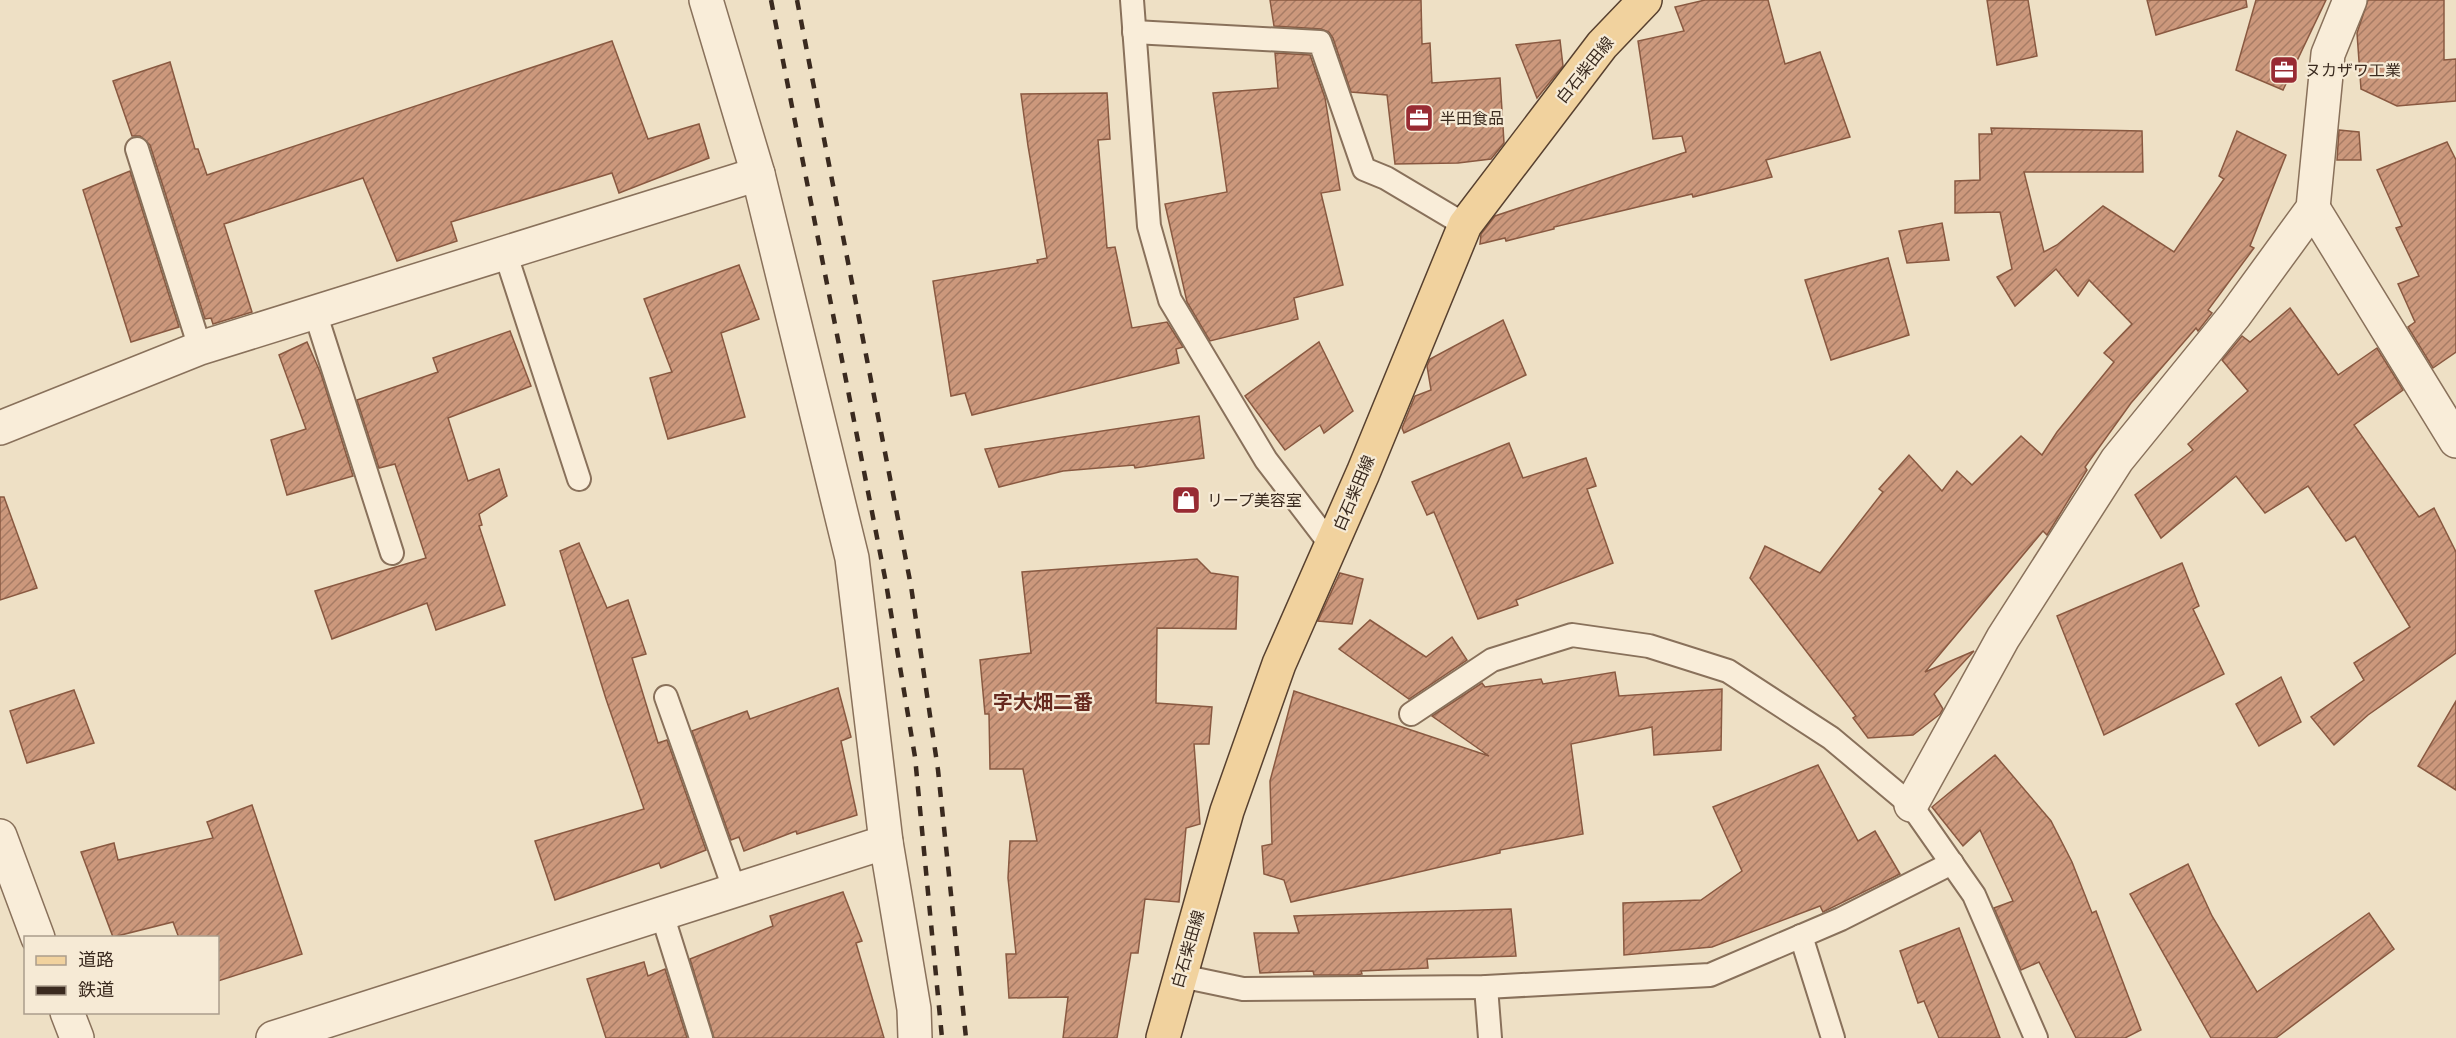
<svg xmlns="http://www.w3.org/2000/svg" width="2456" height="1038" font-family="'Crimson Pro','Noto Sans JP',serif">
<defs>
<pattern id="building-hatch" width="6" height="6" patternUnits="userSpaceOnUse" patternTransform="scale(1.5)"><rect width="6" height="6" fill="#cc987c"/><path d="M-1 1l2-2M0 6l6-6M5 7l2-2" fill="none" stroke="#a77c65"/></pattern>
</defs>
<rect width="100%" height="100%" fill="#eee0c5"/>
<g fill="url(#building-hatch)" stroke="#895941" stroke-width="1.5">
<path d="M 1270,0 L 1421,0 L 1422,44 L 1430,43 L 1432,83 L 1500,78 L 1504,143 L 1491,159 L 1458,163 L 1395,164 L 1387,95 L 1351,92 L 1333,38 L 1329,32 L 1321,29 L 1274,26 Z"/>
<path d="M 1705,0 L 1768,0 L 1785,64 L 1820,52 L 1850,137 L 1766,160 L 1772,177 L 1693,197 L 1692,194 L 1554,227 L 1554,229 L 1506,241 L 1505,238 L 1480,244 L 1481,234 L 1495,216 L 1686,152 L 1682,136 L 1653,139 L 1638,41 L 1684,31 L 1675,7 Z"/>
<path d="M 1987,0 L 2028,0 L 2037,56 L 1997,65 Z"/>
<path d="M 2147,0 L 2246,0 L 2247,7 L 2156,35 Z"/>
<path d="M 2256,0 L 2326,0 L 2283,90 L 2236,70 Z"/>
<path d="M 2368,0 L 2444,0 L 2444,60 L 2456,59 L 2456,101 L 2397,106 L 2361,89 L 2357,33 Z"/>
<path d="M 1560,40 L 1563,66 L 1537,98 L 1516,45 Z"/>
<path d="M 612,41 L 648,139 L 699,124 L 709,158 L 619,193 L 612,173 L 451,222 L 457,241 L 397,261 L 363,178 L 224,224 L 252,312 L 213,324 L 211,318 L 205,319 L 150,145 L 140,136 L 132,136 L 113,81 L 170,62 L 195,149 L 198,149 L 207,175 Z"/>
<path d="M 1275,53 L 1310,55 L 1325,98 L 1340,190 L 1321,193 L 1343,285 L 1294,298 L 1298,319 L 1210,341 L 1187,302 L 1165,204 L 1227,192 L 1213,93 L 1278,88 Z"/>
<path d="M 1107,93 L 1110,139 L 1098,140 L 1107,248 L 1115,247 L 1132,328 L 1167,322 L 1183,347 L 1176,349 L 1179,363 L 972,415 L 965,393 L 951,396 L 933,281 L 1038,263 L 1037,260 L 1047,258 L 1028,146 L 1021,94 Z"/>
<path d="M 1991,128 L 2142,131 L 2143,172 L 2024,172 L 2044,252 L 2057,245 L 2103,206 L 2174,252 L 2224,179 L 2219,176 L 2237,131 L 2286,155 L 2250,246 L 2254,248 L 2208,310 L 2212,313 L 2198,331 L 2196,328 L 2131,403 L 2085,467 L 2087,470 L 2047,535 L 2043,531 L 1925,672 L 1974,651 L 1934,694 L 1943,709 L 1940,714 L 1913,735 L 1868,738 L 1853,718 L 1856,716 L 1750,578 L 1765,546 L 1820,573 L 1883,492 L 1879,489 L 1909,455 L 1942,491 L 1957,471 L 1972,485 L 2021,436 L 2042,455 L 2057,432 L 2114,362 L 2104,353 L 2132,324 L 2089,280 L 2078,296 L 2056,269 L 2015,306 L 1997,277 L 2012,269 L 2000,212 L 1955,213 L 1955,181 L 1980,180 L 1979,134 L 1992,134 Z"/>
<path d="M 2339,130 L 2359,132 L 2361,160 L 2337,160 Z"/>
<path d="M 2447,142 L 2456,160 L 2456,352 L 2433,368 L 2408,327 L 2415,322 L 2398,284 L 2419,276 L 2396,228 L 2402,226 L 2377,170 Z"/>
<path d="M 130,171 L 179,327 L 131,342 L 83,190 Z"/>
<path d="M 1942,223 L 1949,260 L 1907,263 L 1899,231 Z"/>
<path d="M 1888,258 L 1909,335 L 1831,360 L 1805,280 Z"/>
<path d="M 739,265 L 759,319 L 721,333 L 745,417 L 668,439 L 650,378 L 672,372 L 644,299 Z"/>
<path d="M 2290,308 L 2338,375 L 2377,348 L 2403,390 L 2354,425 L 2419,517 L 2434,508 L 2456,552 L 2456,653 L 2368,715 L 2334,745 L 2311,717 L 2364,680 L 2354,663 L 2410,627 L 2355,536 L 2346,541 L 2308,486 L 2265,513 L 2236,476 L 2161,538 L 2135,495 L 2193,450 L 2188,444 L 2248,391 L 2222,360 L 2242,336 L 2250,342 Z"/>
<path d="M 1503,320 L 1526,375 L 1404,433 L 1402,428 L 1415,396 L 1431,390 L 1427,366 L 1430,359 Z"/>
<path d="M 510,331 L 531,386 L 448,418 L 468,481 L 499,469 L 507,496 L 479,514 L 482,525 L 479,526 L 505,605 L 436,630 L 427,603 L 332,639 L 315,591 L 426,558 L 395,464 L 379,468 L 357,400 L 438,372 L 433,358 Z"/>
<path d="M 307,342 L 321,374 L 353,476 L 287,495 L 271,440 L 306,429 L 279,355 Z"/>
<path d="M 1319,342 L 1353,411 L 1324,433 L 1320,425 L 1285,450 L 1245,396 Z"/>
<path d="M 1199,416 L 1204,458 L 1135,468 L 1134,465 L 1063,471 L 999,487 L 985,449 Z"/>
<path d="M 1509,443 L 1523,478 L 1586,458 L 1596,486 L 1587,489 L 1613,563 L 1516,600 L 1518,605 L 1478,619 L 1434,512 L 1427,515 L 1412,482 Z"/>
<path d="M 0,497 L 4,497 L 37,588 L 0,600 Z"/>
<path d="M 579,543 L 607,608 L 628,600 L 646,654 L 632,658 L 658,743 L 667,740 L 706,850 L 661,868 L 659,863 L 555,900 L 535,841 L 644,809 L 606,699 L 560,551 Z"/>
<path d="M 1197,559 L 1211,573 L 1238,577 L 1236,629 L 1157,628 L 1156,703 L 1212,707 L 1209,744 L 1194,744 L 1200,824 L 1186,828 L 1179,902 L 1145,899 L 1138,953 L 1131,953 L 1117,1038 L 1063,1038 L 1068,997 L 1009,998 L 1006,954 L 1016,954 L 1008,878 L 1010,841 L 1037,841 L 1023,769 L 990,769 L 989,714 L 985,714 L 980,660 L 1031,653 L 1022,572 Z"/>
<path d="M 2182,563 L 2199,606 L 2193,609 L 2224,674 L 2104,735 L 2057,616 Z"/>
<path d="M 1340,573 L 1363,579 L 1352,624 L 1318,621 Z"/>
<path d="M 1370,620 L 1426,657 L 1452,637 L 1467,660 L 1409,699 L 1339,649 Z"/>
<path d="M 1615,672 L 1619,696 L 1722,689 L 1721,750 L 1654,755 L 1652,727 L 1571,744 L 1583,834 L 1500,850 L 1500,853 L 1291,902 L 1284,880 L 1264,874 L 1262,846 L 1272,844 L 1270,781 L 1294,691 L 1489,756 L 1432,716 L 1482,683 L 1485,687 L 1541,679 L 1543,684 Z"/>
<path d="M 2281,677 L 2301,722 L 2259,746 L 2236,704 Z"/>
<path d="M 838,688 L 851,737 L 841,741 L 857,815 L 797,834 L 796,831 L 744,851 L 739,837 L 731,840 L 692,731 L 747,711 L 750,719 Z"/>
<path d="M 74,690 L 94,743 L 27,763 L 10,711 Z"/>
<path d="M 2456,701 L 2456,790 L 2418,766 Z"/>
<path d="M 1995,755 L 2051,821 L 2072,862 L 2092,913 L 2096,911 L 2141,1030 L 2125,1038 L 2076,1038 L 2039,962 L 2021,970 L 1994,908 L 2013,901 L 1980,830 L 1963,846 L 1932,807 Z"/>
<path d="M 1818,765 L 1858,841 L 1875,831 L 1900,874 L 1823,912 L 1820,906 L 1712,947 L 1624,955 L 1623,903 L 1701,900 L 1742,871 L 1713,807 Z"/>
<path d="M 252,805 L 302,954 L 218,981 L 218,938 L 179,938 L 173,922 L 113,937 L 81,852 L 114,843 L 118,860 L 213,838 L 207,822 Z"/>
<path d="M 2188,864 L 2212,916 L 2257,992 L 2369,913 L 2394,949 L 2276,1038 L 2211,1038 L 2130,894 Z"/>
<path d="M 843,892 L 862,941 L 856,943 L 884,1038 L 714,1038 L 690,959 L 773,926 L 770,916 Z"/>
<path d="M 1511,909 L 1516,956 L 1427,959 L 1428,968 L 1361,971 L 1362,974 L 1356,975 L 1314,975 L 1313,971 L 1260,973 L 1254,933 L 1299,933 L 1294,916 Z"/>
<path d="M 1959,928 L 1977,976 L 2000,1038 L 1939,1038 L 1924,1001 L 1918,1003 L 1900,951 Z"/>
<path d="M 644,962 L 648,976 L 665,969 L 687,1038 L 606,1038 L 587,979 Z"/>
</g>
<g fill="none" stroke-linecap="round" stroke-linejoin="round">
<g stroke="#89715b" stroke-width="26">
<g id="lane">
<path d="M 1132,0 L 1149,226 L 1170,300 L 1266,460 L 1331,545"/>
<path d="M 1134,32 L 1320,42 L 1364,169 L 1386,178 L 1465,225"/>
<path d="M 137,149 L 200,348"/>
<path d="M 505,252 L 579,479"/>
<path d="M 315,312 L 392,553"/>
<path d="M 666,697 L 735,891"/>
<path d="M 1411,714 L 1492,660 L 1572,635 L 1649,646 L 1728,671 L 1831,738 L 1911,805 L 1974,895 L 2036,1038"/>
<path d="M 662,914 L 701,1038"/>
<path d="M 1801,936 L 1833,1038"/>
<path d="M 1181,976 L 1243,989 L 1486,987 L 1710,975 L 1841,919 L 1952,863"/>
<path d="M 1486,987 L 1490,1038"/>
</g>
</g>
<g stroke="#89715b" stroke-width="36">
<g id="street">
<path d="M 706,0 L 758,174 L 852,558 L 886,842 L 914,1009 L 915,1038"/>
<path d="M 2313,208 L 2456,441"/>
<path d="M 0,428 L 200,348 L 758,174"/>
<path d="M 1911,805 L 2003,638 L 2117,460 L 2235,315 L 2313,208 L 2328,54 L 2350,0"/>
<path d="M 0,836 L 38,938"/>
<path d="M 67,1012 L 77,1038"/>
<path d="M 273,1038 L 886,842"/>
</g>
</g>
<g stroke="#57402f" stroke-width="36">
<path id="primary" d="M 1163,1038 L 1227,811 L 1279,664 L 1363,473 L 1465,225 L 1602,45 L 1645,0"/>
</g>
<use href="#lane" stroke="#f9edd9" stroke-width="22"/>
<use href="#street" stroke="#f9edd9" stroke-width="33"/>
<use href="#primary" stroke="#f1d29e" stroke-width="33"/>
<g stroke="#3a2a1f" stroke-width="4.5" stroke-dasharray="10 10" stroke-linecap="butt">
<path d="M 771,0 L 886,583 L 915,757 L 942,1038"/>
<path d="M 797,0 L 911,586 L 938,770 L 966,1038"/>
</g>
</g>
<defs>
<g id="office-square" transform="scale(1.5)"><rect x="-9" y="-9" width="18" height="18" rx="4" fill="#982b33" stroke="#f6ead5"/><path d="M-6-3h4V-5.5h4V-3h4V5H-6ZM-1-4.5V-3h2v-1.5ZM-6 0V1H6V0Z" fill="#fff"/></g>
<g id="shop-square" transform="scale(1.5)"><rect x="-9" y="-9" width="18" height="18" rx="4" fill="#982b33" stroke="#f6ead5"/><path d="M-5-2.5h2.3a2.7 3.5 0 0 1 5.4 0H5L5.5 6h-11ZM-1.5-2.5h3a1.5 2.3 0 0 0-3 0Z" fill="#fff"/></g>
</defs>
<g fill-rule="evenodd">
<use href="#office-square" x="2284" y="70"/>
<use href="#office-square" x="1419" y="118"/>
<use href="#shop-square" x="1186" y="500"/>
</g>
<g text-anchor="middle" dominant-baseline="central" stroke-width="4.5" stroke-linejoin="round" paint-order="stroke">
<g font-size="16" fill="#3a2a1f" stroke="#f6ead5">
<text transform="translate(1585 70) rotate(-51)">白石柴田線</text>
<text transform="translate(1354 493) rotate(-67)">白石柴田線</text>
<text transform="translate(1188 949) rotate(-74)">白石柴田線</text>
</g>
<g font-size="16" fill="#3a2a1f" stroke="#f6ead5" text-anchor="start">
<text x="2305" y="70">ヌカザワ工業</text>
<text x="1440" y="118">半田食品</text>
<text x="1207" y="500">リープ美容室</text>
</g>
<g font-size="20" font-weight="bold" fill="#66291f" stroke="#f6ead5">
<text x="1043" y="702">字大畑二番</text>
</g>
</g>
<rect x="24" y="936" width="195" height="78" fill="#f6ead5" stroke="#ab9d8c" stroke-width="1.5"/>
<rect x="36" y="956" width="30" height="9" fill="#f1d29e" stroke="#ab9d8c" stroke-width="1.5"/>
<text x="78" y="966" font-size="18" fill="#3a2a1f">道路</text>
<rect x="36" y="986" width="30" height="9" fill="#3a2a1f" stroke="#ab9d8c" stroke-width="1.5"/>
<text x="78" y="996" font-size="18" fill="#3a2a1f">鉄道</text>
</svg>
